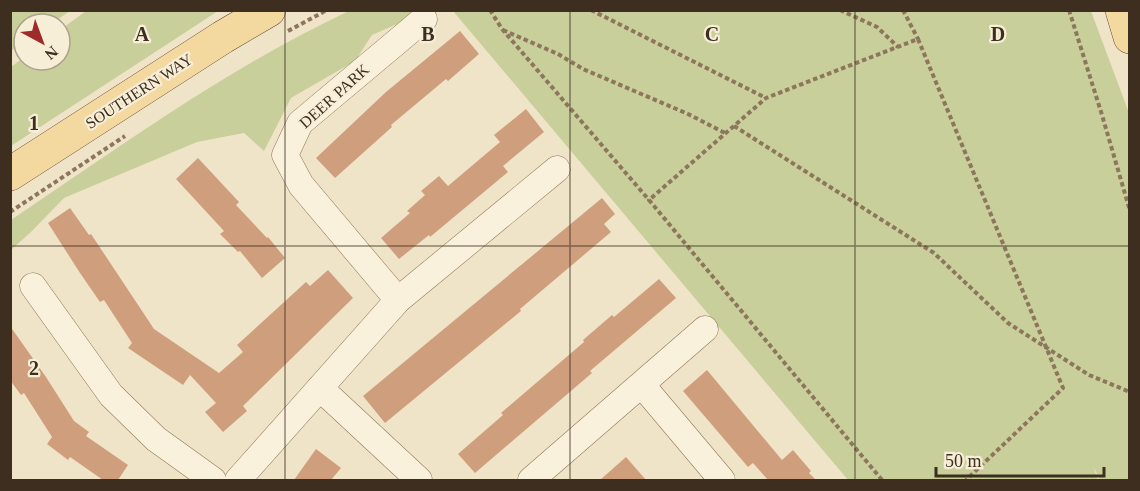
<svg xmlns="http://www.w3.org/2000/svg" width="1140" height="491" font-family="'Times New Roman',serif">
<rect width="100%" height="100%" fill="#f0e4c8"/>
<g fill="#c9cf9b">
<path d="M 11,10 L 70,10 L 70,11 L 51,24 L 24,24 L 24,42 L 11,51 Z"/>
<path d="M 86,11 L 218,11 L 11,146 L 11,67 L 24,57 L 24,60 L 60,60 L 60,30 Z"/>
<path d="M 349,11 L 427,11 L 372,35 L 355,61 L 291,98 L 264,151 L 244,133 L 197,142 L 64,198 L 32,231 L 11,250 L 11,220 C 120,147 229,67 349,11 Z"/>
<path d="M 453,11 L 1091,11 L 1129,113 L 1129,480 L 1100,480 L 1093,466 L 1098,480 L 848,480 Z"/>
</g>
<g fill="#cf9f7d">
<path d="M 460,31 L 479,54 L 448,81 L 446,79 L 391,125 L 392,127 L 335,178 L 316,158 L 386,92 Z"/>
<path d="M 526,109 L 544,132 L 503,166 L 508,172 L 430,237 L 429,235 L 399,259 L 381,238 L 410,213 L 407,211 L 425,195 L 421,191 L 439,176 L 448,186 L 500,142 L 494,135 Z"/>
<path d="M 198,158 L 239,202 L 236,205 L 267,238 L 268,237 L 285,258 L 262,278 L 240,251 L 238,252 L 220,234 L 224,231 L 176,179 Z"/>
<path d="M 602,198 L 615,214 L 604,224 L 611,232 L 520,309 L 521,311 L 385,423 L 363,396 Z"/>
<path d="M 70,208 L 89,235 L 91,234 L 154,329 L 219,373 L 243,352 L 237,345 L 306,282 L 310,286 L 328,270 L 353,298 L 243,406 L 247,411 L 223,432 L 205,412 L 216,403 L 190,375 L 183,385 L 128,348 L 132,343 L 104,300 L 100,302 L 80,273 L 48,223 Z"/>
<path d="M 659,279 L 676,298 L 590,371 L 592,373 L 475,473 L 458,454 L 503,415 L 501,413 L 584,342 L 583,340 L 612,315 L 614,317 Z"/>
<path d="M 10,326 L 46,377 L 74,421 L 89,432 L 86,436 L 128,465 L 118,480 L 103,480 L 70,457 L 68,460 L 47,444 L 52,437 L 24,393 L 21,395 L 10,380 Z"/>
<path d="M 707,370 L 782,460 L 793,450 L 811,471 L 809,473 L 816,480 L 768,480 L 753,463 L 748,467 L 683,391 Z"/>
<path d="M 316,449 L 341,468 L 331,480 L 294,480 Z"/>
<path d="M 626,457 L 646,480 L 600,480 Z"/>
</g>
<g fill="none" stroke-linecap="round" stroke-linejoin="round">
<g stroke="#8d765c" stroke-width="27">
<g id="street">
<path d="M 33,286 L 111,395 L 156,439 L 213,480"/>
<path d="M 398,300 L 301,185 L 285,155 L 300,123 L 424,19"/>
<path d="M 642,385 L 722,480"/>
<path d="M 320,388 L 419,480"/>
<path d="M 238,480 L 398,300 L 557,169"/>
<path d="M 531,480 L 705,329"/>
</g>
</g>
<g stroke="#5b4430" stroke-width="34">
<g id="primary">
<path d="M 1122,10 L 1130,37"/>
<path d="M 10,174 L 223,37 L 269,10"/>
</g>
</g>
<g stroke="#8d765c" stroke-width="4" stroke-dasharray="4.5 3" stroke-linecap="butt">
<path d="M 490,10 L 502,29 L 649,200"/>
<path d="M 591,10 L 766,98"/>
<path d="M 840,10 L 877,27 L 898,47"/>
<path d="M 903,10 L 918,39"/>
<path d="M 1069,10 L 1102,115 L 1130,211"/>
<path d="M 503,30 L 558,54 L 583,69 L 688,114 L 725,133"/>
<path d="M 288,31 L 327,10"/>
<path d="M 734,126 L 934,253 L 1008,323 L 1089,375 L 1130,392"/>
<path d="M 10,212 L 125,136"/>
<path d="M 882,480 L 649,200 L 766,98 L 918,39 L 1063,388 L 966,480"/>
</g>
<use href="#street" stroke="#faf1dc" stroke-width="26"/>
<use href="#primary" stroke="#f3d9a0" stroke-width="33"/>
</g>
<path fill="none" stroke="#3d2e20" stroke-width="1.5" stroke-opacity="0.55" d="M 285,10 L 285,480M 570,10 L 570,480M 855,10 L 855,480M 10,246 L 1130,246"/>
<g text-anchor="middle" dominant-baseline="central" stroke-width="4.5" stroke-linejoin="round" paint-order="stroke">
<g font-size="16" fill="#3d2e20" stroke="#f7eed8">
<text transform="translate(139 91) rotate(-33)">SOUTHERN WAY</text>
<text transform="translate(334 96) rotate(-42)">DEER PARK</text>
</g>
</g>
<g font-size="20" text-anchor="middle" font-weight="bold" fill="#3d2e20" stroke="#f7eed8" stroke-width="4.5" stroke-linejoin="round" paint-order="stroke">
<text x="142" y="41">A</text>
<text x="428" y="41">B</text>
<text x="712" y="41">C</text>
<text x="998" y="41">D</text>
<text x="34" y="130">1</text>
<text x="34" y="375">2</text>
</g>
<rect width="1140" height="491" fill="none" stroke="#3d2e20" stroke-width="24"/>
<g transform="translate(42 42) rotate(139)"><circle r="28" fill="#f7eed8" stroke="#ada18e" stroke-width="1.5"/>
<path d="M0-4.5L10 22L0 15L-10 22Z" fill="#9e2a2b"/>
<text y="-9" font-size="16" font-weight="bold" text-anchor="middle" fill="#3d2e20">N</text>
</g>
<path d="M936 467v9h168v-9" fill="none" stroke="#3d2e20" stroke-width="3"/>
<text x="945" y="467" font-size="18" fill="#3d2e20" stroke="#f7eed8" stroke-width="4.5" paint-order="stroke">50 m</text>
</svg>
